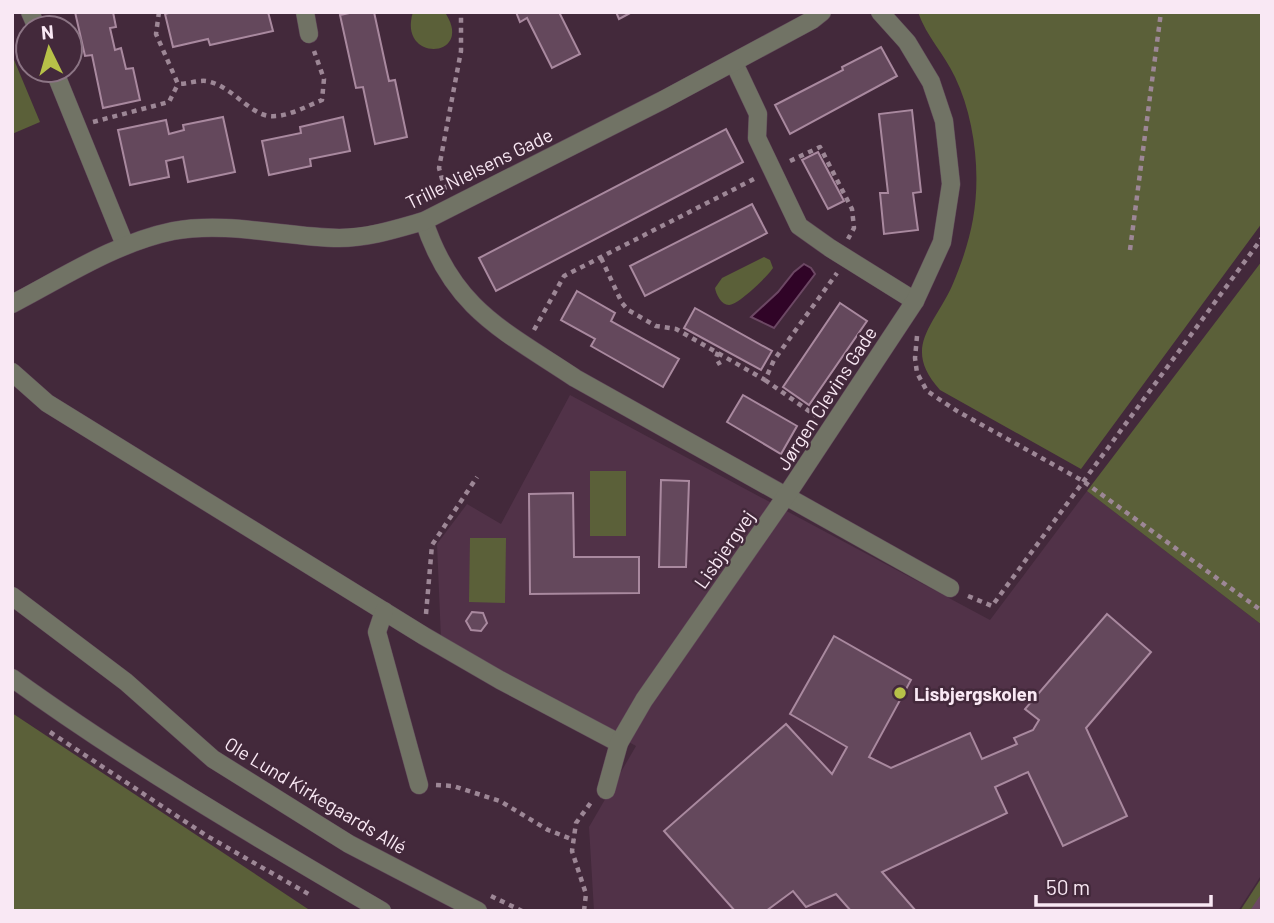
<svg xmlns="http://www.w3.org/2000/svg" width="1274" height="923" font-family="Barlow,sans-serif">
<rect width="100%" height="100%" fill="#43293b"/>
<path fill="#513248" d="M 570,395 L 990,620 L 1087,491 L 1262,625 L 1262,874 L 1238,911 L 594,911 L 589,827 L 636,746 L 441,639 L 437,544 L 467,504 L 501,524 Z"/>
<g fill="#5b6039">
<path d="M 413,12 L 446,14 C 474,59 397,63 413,12 Z"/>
<path d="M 918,12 L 1262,12 L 1262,223 L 1081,469 L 940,390 C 902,348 933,327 952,286 C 961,265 969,242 973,219 C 981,174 975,119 955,77 C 945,55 926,36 918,12 Z"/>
<path d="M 12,55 L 40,122 L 12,134 Z"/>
<path d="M 764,257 L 770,260 L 773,268 C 768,276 738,305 729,305 C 721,305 716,294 715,288 L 722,278 Z"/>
<path d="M 1262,261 L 1262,625 L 1087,491 Z"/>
<rect x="590" y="471" width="36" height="65"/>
<path d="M 470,538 L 506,538 L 505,603 L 469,602 Z"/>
<path d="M 12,713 L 311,911 L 12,911 Z"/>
<path d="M 1262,877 L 1262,911 L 1240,911 Z"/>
</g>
<path fill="#300427" stroke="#6c4864" stroke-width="2" d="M 804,264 L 811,268 L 815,274 L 774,328 L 751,317 L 778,292 L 794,272 Z"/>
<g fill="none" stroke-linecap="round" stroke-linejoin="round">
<path stroke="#6c4864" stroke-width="7" d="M 1254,911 L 1262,899"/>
</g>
<g fill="#64485c" stroke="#a9899f" stroke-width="2">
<path d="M 75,12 L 113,12 L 116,27 L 110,28 L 115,50 L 121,48 L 126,69 L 133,68 L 140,100 L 103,108 L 92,55 L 85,56 Z"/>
<path d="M 172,12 L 268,12 L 273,31 L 210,45 L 208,39 L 173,47 L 165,14 Z"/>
<path d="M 354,12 L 374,12 L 389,81 L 395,80 L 407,137 L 375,144 L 363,87 L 356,88 L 340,15 Z"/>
<path d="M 516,12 L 559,12 L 580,54 L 552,68 L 527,18 L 520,22 Z"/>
<path d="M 616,12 L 632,12 L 619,19 Z"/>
<path d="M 881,47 L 897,76 L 790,134 L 775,105 L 843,70 L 842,67 Z"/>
<path d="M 912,110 L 921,192 L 913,193 L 918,230 L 884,234 L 880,193 L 888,193 L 879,114 Z"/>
<path d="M 223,117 L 235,172 L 188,182 L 183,157 L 166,161 L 169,177 L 130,185 L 118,130 L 166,120 L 169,134 L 184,130 L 183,125 Z"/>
<path d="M 343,117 L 350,151 L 310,159 L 311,166 L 269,175 L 262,141 L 301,133 L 300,127 Z"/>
<path d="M 726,129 L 743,162 L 496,291 L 479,258 Z"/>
<path d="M 818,152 L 844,201 L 828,209 L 802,160 Z"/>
<path d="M 752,204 L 767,233 L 645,296 L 630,266 Z"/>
<path d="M 577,291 L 615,313 L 611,321 L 679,359 L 663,387 L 591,346 L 595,339 L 561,320 Z"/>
<path d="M 840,303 L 867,321 L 809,405 L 783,387 Z"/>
<path d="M 695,308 L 772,351 L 761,370 L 684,328 Z"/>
<path d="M 743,395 L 797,426 L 781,454 L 727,422 Z"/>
<path d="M 661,480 L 689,481 L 686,567 L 659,567 Z"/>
<path d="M 573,493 L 574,557 L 639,557 L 639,593 L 530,594 L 529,494 Z"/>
<path d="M 472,612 L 483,613 L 487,623 L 481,631 L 471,630 L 466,621 Z"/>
<path d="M 1107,614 L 1151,652 L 1086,728 L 1127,816 L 1063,846 L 1028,772 L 995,787 L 1007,813 L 882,872 L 916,911 L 851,911 L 836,894 L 806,907 L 793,891 L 766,911 L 735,911 L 664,831 L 786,724 L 832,774 L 847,747 L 790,714 L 834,636 L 911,680 L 869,757 L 891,768 L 970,733 L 982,759 L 1017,744 L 1014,738 L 1033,730 L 1039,720 L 1025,709 Z"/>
</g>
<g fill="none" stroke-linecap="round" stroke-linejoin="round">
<g stroke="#604859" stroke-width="19">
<g id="minor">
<path d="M 30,12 L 37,28"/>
<path d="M 305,12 L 309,34"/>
<path d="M 734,63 L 758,114 L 757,138 L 799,226 L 830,248 L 915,301"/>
<path d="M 54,70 L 125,245"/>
<path d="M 424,221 C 453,309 503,330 575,378 L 950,588"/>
<path d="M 12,304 C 64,277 115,243 173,231 C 227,221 285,237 339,238 C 368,238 396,229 424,221 L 663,100 L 812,20 L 822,12"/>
<path d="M 12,372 L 47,403 L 424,636 L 500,680 L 619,743"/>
<path d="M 12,596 L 126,682 L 213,759 L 349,844 L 478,911"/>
<path d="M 384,611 L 377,632 L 419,785"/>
<path d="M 12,678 C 131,764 256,837 382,911"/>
<path d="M 606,790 L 619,743 L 644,700 L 786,496 L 915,301 L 942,242 L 951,184 L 944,121 L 931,82 L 907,42 L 880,12"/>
</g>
</g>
<g stroke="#9d8796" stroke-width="4.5" stroke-dasharray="5 5" stroke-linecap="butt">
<path d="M 159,12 L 156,34 L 178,84 C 187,84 198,80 206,81 C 231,85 248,113 269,116 C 286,118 307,106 322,100 L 324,79 L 314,51"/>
<path d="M 93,122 L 169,102 L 178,84"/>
<path d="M 790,161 L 820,147 L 852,209 L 854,228 L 848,239"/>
<path d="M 445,190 L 439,168 L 461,51 L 461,12"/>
<path d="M 1130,250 L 1161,12"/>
<path d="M 601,258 L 622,303 L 628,310 L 656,326 L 676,329 L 765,380 L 774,360 L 837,273"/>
<path d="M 534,330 L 564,276 L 754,179"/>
<path d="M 917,336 L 915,358 L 917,373 L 927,391 L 957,411 L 1083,481 L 1262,611"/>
<path d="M 718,352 L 716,358 L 720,365"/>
<path d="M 765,380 L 816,416"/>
<path d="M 968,596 L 992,606 L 1262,238"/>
<path d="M 426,614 L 432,545 L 477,477"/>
<path d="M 50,732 L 207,836 L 312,896"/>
<path d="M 436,785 L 453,786 L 500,801 L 548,830 L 574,840"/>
<path d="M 491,896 L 522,911"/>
<path d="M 584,911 L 586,894 L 572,851 L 576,823 L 592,801"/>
</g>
<use href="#minor" stroke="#717365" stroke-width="18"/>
</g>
<circle fill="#b7c148" stroke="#43293b" stroke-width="2.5" cx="900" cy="693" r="7"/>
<g text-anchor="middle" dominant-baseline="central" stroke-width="5" stroke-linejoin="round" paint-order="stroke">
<g font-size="19" fill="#f9e8f4" stroke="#43293b">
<text transform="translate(479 168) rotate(-26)">Trille Nielsens Gade</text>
<text transform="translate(826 398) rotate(-57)">Jørgen Clevins Gade</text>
<text transform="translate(724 549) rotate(-55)">Lisbjergvej</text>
<text transform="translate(316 795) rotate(31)">Ole Lund Kirkegaards Allé</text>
</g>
<g font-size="19" font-weight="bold" fill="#f9e8f4" stroke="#43293b" text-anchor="start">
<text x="914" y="693">Lisbjergskolen</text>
</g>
</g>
<rect width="1274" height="923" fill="none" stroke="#f9e8f4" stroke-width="28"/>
<g transform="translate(49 49) rotate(355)"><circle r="33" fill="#43293b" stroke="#8c7585" stroke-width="2"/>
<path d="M0-5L12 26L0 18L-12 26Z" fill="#b7c148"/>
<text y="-10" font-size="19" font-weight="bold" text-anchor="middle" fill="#f9e8f4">N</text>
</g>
<path d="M1036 895v10h175v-10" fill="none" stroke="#f9e8f4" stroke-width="3.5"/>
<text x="1046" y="895" font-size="21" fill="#f9e8f4" stroke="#43293b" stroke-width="5" paint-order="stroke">50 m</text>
</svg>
